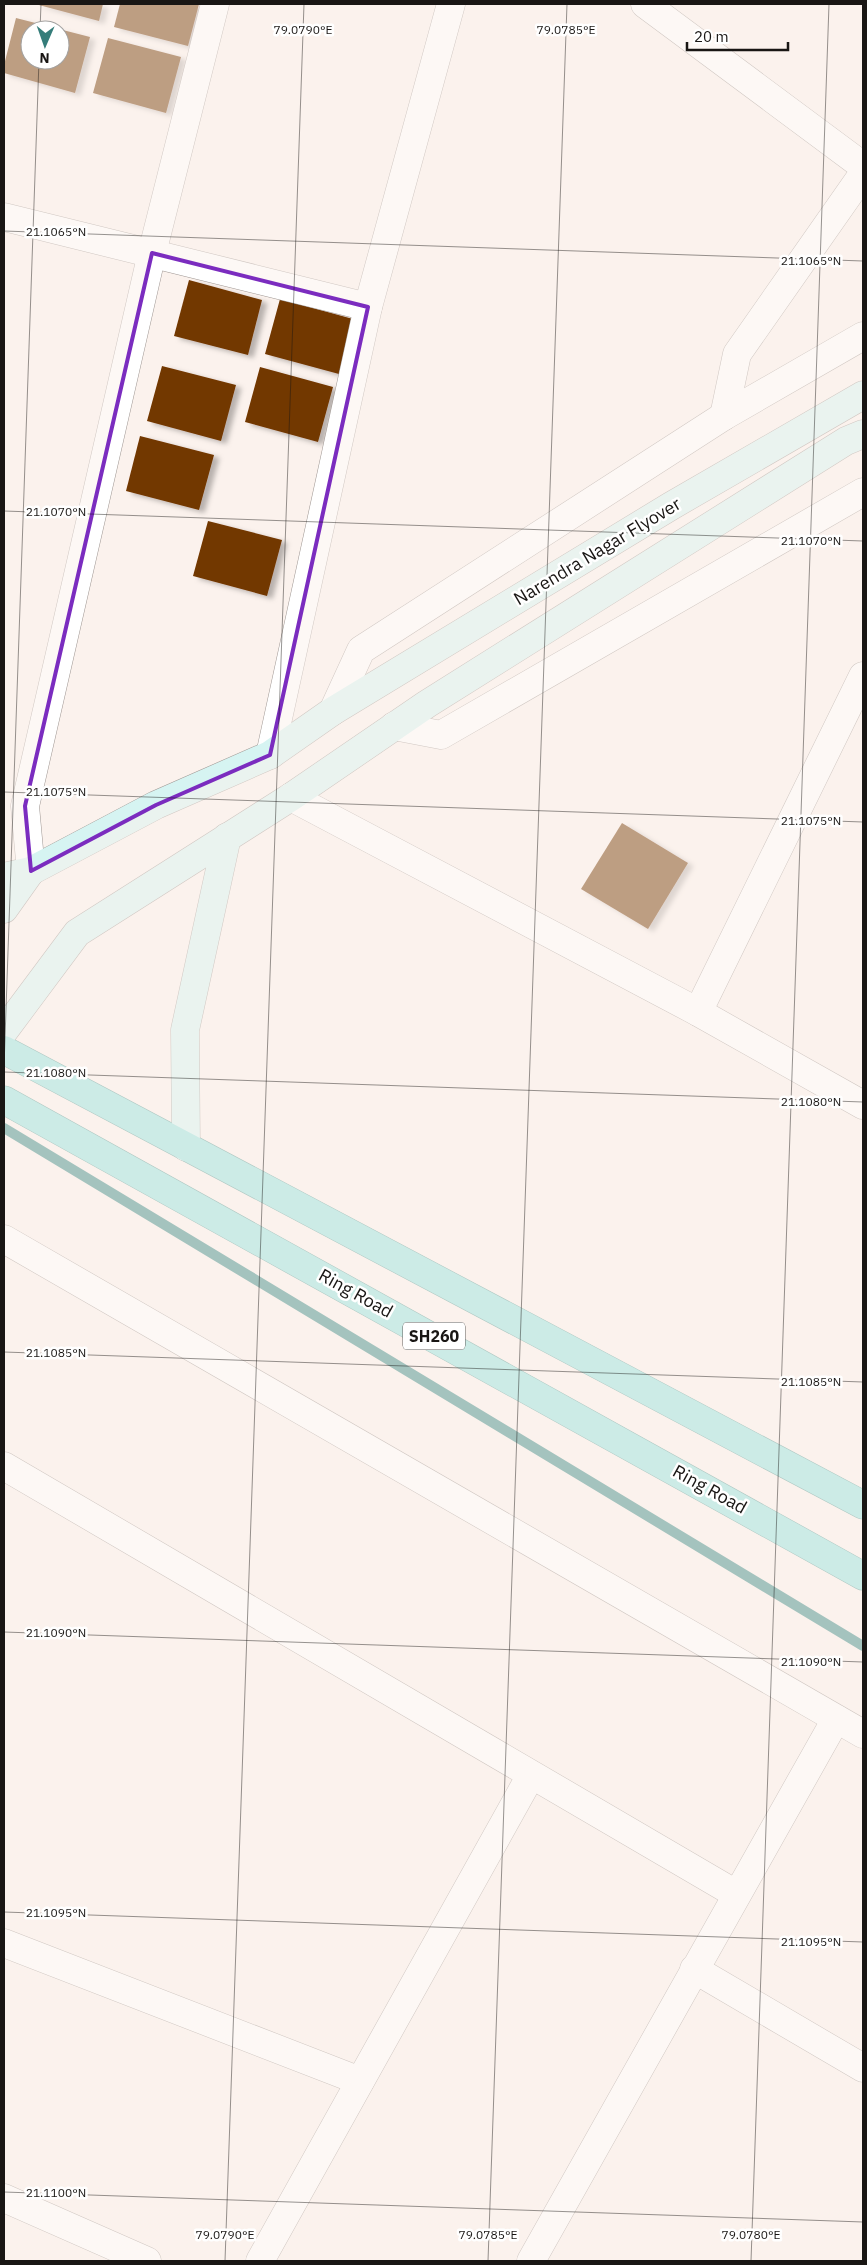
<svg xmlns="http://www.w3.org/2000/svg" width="867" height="2265" font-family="'IBM Plex Sans',sans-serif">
<defs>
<filter id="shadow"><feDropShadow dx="5.5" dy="3" stdDeviation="2.5" flood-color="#0004"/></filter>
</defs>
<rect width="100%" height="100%" fill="#fbf2ed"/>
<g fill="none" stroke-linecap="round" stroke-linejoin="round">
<path stroke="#3b8985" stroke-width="10" d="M 4,1128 L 863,1646"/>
</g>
<g fill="#723703" fill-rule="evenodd" filter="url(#shadow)">
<path d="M 35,4 L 103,4 L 99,21 Z"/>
<path d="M 120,4 L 199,4 L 188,46 L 114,27 Z"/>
<path d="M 16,18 L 90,37 L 75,93 L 4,73 L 4,65 ZM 30,30 L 60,30 L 60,60 L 30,60 Z"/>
<path d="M 108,38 L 181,57 L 166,113 L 93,93 Z"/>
<path d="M 189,280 L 262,300 L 248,355 L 174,336 Z"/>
<path d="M 280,299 L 353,319 L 339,374 L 265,354 Z"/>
<path d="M 162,366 L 236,385 L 221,441 L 147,421 Z"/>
<path d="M 260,367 L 333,387 L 318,442 L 245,422 Z"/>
<path d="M 140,436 L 214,455 L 199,510 L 126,491 Z"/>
<path d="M 208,521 L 282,540 L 267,596 L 193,576 Z"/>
<path d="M 622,823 L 688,863 L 648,929 L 581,889 Z"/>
</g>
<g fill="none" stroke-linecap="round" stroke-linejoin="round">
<g stroke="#9d9591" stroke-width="29">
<g id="minor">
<path d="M 645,4 L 863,166"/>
<path d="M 4,217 L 368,307"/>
<path d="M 270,755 L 368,307 L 451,4"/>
<path d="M 291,797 L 698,1012 L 863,1105"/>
<path d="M 31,871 L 25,806 L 152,253 L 215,4"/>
<path d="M 698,1012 L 863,676"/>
<path d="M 4,1239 L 863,1734"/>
<path d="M 4,1466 L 736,1894"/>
<path d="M 4,1943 L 360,2081"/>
<path d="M 694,1969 L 863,2068"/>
<path d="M 4,2198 L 147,2261"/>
<path d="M 260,2261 L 531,1775"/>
<path d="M 531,2261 L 836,1719"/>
</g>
</g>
<g stroke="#9d9591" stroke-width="29">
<g id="tertiary">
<path d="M 724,416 L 737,354 L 863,174"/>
<path d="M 333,711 L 361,650 L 724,416 L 863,336"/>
<path d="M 394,726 L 441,735 L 863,492"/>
</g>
</g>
<g stroke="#9d9591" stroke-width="29">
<g id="secondary">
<path d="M 4,877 L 31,871 L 156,805 L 270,755 L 333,711 L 671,506 L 863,395"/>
<path d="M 4,909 L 31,871"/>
<path d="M 4,1031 L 77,933 L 291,797 L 427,704 L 846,441 L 863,434"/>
<path d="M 186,1147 L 185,1030 L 227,837"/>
</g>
</g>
<g stroke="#569691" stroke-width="29">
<g id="trunk">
<path d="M 4,1050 L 863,1505"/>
<path d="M 4,1100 L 863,1576"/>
</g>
</g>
<use href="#minor" stroke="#fff" stroke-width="28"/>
<use href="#tertiary" stroke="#fff" stroke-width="28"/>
<use href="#secondary" stroke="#d6f4f2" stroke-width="28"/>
<use href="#trunk" stroke="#92e2de" stroke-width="28"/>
</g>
<path d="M0 0H867V2265H0ZM 152,253 L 368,307 L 270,755 L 156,805 L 31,871 L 25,806 Z" fill="#fbf2ed" fill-opacity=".55" fill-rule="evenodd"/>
<path fill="none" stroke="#7b2cbf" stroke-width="4" stroke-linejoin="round" d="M 152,253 L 368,307 L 270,755 L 156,805 L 31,871 L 25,806 Z"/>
<path fill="none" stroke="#191614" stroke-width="1" stroke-opacity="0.45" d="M 40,30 L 41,4M 4,231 L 863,261M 4,511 L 863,541M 4,792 L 863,822M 4,1067 L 39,60M 4,1072 L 863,1102M 4,1352 L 863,1382M 4,1632 L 863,1662M 4,1912 L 863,1942M 4,2192 L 863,2222M 225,2261 L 304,4M 488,2261 L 567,4M 751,2261 L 829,4"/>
<g text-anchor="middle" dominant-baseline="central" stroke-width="5" stroke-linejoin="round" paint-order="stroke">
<rect fill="#fff" stroke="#5e5c5a" stroke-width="1" x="403" y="1322.5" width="62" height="27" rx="4"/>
<g font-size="16" font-weight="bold" fill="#191614">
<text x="434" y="1336">SH260</text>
</g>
<g font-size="18" fill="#191614" stroke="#fff">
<text transform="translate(597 551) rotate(-31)">Narendra Nagar Flyover</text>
<text transform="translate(356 1293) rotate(29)">Ring Road</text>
<text transform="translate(710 1489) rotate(29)">Ring Road</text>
</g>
</g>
<g font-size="12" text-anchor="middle" fill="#191614" stroke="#fff" stroke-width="5" stroke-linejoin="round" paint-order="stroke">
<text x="303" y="34">79.0790°E</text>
<text x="566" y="34">79.0785°E</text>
<text x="56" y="236">21.1065°N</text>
<text x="811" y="265">21.1065°N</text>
<text x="56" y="516">21.1070°N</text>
<text x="811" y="545">21.1070°N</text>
<text x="56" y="796">21.1075°N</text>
<text x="811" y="825">21.1075°N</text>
<text x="56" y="1077">21.1080°N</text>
<text x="811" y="1106">21.1080°N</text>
<text x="56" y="1357">21.1085°N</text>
<text x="811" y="1386">21.1085°N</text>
<text x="56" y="1637">21.1090°N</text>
<text x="811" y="1666">21.1090°N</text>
<text x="56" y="1917">21.1095°N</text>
<text x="811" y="1946">21.1095°N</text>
<text x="56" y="2197">21.1100°N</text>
<text x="225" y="2239">79.0790°E</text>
<text x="488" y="2239">79.0785°E</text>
<text x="751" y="2239">79.0780°E</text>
</g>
<rect width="867" height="2265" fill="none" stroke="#191614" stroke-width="10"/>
<g transform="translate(45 45) rotate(182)"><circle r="24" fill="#ffffff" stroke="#a3a2a1"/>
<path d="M0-4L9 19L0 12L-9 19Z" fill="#357d7a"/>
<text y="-8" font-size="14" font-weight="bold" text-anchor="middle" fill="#191614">N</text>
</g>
<path d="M687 42v8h101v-8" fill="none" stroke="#191614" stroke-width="2.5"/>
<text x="694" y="42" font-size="15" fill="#191614" stroke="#ffffff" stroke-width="4" paint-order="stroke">20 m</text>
</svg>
